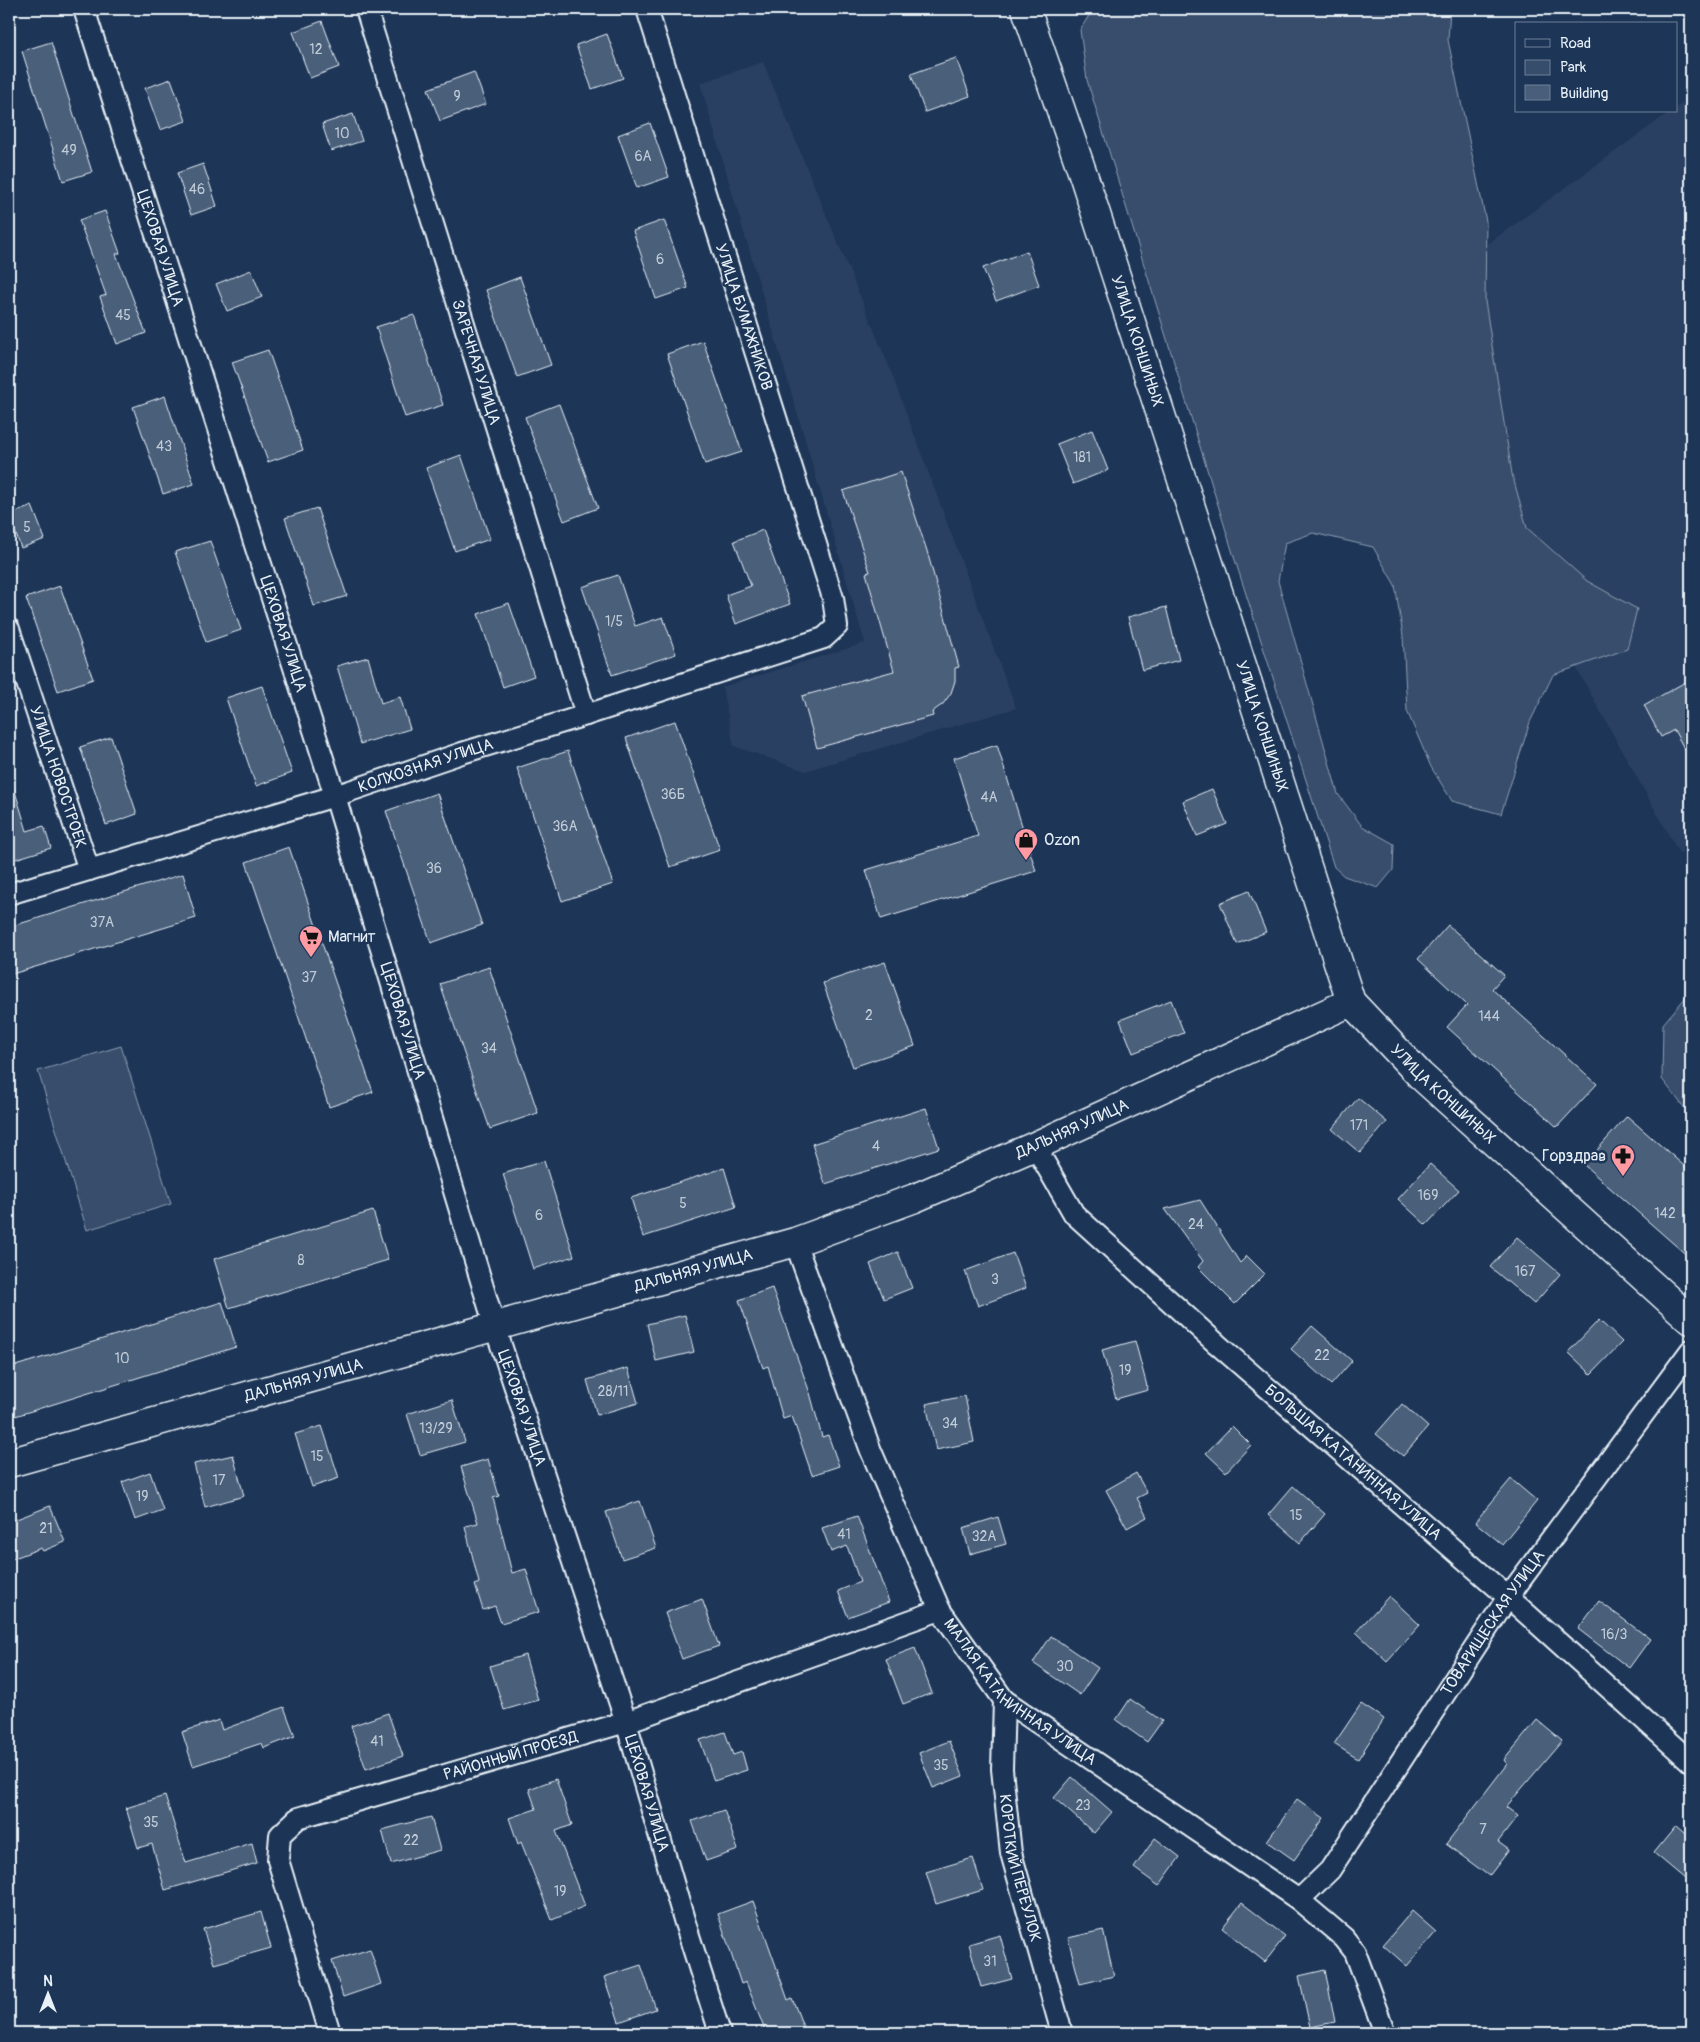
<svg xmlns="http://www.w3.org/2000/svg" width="1700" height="2042" font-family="Pangolin,sans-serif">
<rect width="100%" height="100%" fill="#1d3557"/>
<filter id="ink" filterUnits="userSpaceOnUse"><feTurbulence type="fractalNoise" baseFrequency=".02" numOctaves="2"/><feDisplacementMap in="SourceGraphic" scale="10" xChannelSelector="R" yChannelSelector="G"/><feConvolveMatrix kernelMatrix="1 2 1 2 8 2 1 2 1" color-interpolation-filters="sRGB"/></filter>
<g filter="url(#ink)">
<g fill="#2a4162">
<path d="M 763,62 L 888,364 L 1016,708 L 805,771 L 734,746 L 722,687 L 865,643 L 700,83 Z"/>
<path d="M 1691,97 L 1691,855 L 1679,853 L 1383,320 L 1671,111 L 1676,111 L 1676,108 Z"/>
</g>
<g fill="#374d6c" stroke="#909fb2">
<path d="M 1093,9 L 1450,9 L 1448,40 L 1486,221 L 1485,301 L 1512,474 L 1527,528 L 1587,581 L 1637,609 L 1627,649 L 1553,675 L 1530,722 L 1501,814 L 1452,801 L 1431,767 L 1407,711 L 1403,636 L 1395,585 L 1373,547 L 1313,533 L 1285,543 L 1278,581 L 1338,794 L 1362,826 L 1394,844 L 1393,870 L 1378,888 L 1344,876 L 1334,867 L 1235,560 L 1087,80 L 1080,30 Z"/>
<path d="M 1691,991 L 1691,1044 L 1688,1051 L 1691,1055 L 1691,1111 L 1686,1110 L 1662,1079 L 1663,1024 Z"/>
<path d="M 121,1046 L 171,1204 L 87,1230 L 38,1071 Z"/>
</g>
<g fill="#495e7a" stroke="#e8f1f8">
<path d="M 322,21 L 339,67 L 310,78 L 293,32 Z"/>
<path d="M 607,34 L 623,78 L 592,89 L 576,45 Z"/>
<path d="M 51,42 L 92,172 L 63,181 L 22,51 Z"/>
<path d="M 956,58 L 970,96 L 925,112 L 911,74 Z"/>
<path d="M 474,72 L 486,104 L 440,121 L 428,89 Z"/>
<path d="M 171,79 L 186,121 L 160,130 L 145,88 Z"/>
<path d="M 353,114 L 362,141 L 331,151 L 322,124 Z"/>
<path d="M 650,123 L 669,177 L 637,188 L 618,135 Z"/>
<path d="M 203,164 L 217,206 L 191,215 L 177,173 Z"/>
<path d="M 105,211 L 120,253 L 116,254 L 146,333 L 117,344 L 100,297 L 106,295 L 79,220 Z"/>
<path d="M 664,220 L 688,288 L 656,299 L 633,231 Z"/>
<path d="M 1027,251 L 1039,285 L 996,301 L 983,268 Z"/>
<path d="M 251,270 L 262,297 L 227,311 L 216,284 Z"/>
<path d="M 520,277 L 551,365 L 517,377 L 486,290 Z"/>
<path d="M 414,315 L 443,405 L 405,417 L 376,327 Z"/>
<path d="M 703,341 L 742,452 L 705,464 L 667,354 Z"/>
<path d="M 268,350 L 303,450 L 268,462 L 232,362 Z"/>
<path d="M 165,396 L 194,484 L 163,494 L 133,407 Z"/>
<path d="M 559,404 L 598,508 L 564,521 L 525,417 Z"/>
<path d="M 1092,430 L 1108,470 L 1073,484 L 1057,444 Z"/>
<path d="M 461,455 L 490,539 L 455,551 L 426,468 Z"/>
<path d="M 901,472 L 927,551 L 959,667 L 955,668 L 955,681 L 951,693 L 943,704 L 932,712 L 933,716 L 817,748 L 802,696 L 894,671 L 866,573 L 870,572 L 843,491 Z"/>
<path d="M 32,506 L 45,539 L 21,548 L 9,515 Z"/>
<path d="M 317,508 L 347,596 L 314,606 L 285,518 Z"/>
<path d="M 763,530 L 790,604 L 736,624 L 726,595 L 751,586 L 734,541 Z"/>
<path d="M 210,541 L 241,630 L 206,642 L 175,552 Z"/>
<path d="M 618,575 L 635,626 L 663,617 L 676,654 L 612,675 L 582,587 Z"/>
<path d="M 60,586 L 93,679 L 58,691 L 26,598 Z"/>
<path d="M 509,603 L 534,676 L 503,687 L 478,614 Z"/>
<path d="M 1166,607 L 1179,660 L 1142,670 L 1128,617 Z"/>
<path d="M 368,657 L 381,703 L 400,697 L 410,729 L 360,744 L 337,666 Z"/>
<path d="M 1691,679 L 1691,761 L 1674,730 L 1661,737 L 1644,705 Z"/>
<path d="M 262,686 L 292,773 L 256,786 L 226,698 Z"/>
<path d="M 675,721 L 720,850 L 670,867 L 626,738 Z"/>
<path d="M 111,737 L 137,814 L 106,825 L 80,747 Z"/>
<path d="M 997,745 L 1036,871 L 881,919 L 866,870 L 978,836 L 954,758 Z"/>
<path d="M 568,751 L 613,884 L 562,901 L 517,768 Z"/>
<path d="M 9,788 L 14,788 L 27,831 L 44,826 L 51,848 L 9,861 Z"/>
<path d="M 1212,789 L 1227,824 L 1197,836 L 1183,801 Z"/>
<path d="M 437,793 L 482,925 L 431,943 L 386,811 Z"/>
<path d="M 289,847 L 373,1092 L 329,1107 L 246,862 Z"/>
<path d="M 183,874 L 196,918 L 9,975 L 9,927 Z"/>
<path d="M 1249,891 L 1266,932 L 1237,944 L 1220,903 Z"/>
<path d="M 1448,925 L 1504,975 L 1492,989 L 1597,1084 L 1557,1127 L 1447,1027 L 1467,1005 L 1418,959 Z"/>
<path d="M 885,962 L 915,1046 L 853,1067 L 823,983 Z"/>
<path d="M 489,967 L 538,1113 L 490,1129 L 440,984 Z"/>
<path d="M 1171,1000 L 1184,1033 L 1133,1053 L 1120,1020 Z"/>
<path d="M 1358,1098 L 1387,1122 L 1360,1153 L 1332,1129 Z"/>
<path d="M 926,1108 L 939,1148 L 825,1184 L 812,1144 Z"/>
<path d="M 1627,1116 L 1691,1172 L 1691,1259 L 1584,1165 Z"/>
<path d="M 544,1161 L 574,1256 L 533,1269 L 503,1174 Z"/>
<path d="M 1430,1164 L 1459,1190 L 1426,1225 L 1398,1199 Z"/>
<path d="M 724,1168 L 736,1207 L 643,1237 L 631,1198 Z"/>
<path d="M 1200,1200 L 1240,1263 L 1247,1256 L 1265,1274 L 1235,1304 L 1198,1267 L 1203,1261 L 1165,1209 Z"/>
<path d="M 373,1211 L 388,1260 L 229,1308 L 214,1259 Z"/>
<path d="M 1517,1237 L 1560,1274 L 1534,1304 L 1490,1267 Z"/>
<path d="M 898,1252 L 912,1288 L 884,1299 L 870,1264 Z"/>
<path d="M 1013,1253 L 1026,1288 L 978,1306 L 965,1271 Z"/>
<path d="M 772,1288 L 810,1393 L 822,1437 L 828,1435 L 839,1466 L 812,1475 L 792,1416 L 783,1419 L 768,1366 L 763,1368 L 739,1300 Z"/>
<path d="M 222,1302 L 236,1347 L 9,1418 L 9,1368 Z"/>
<path d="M 685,1315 L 694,1352 L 656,1361 L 647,1324 Z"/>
<path d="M 1599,1320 L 1622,1342 L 1591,1374 L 1568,1352 Z"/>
<path d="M 1312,1326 L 1352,1361 L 1331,1385 L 1291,1349 Z"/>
<path d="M 1135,1341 L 1148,1390 L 1116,1399 L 1102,1350 Z"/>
<path d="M 628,1368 L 638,1403 L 597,1415 L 587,1380 Z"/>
<path d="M 965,1396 L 974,1442 L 936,1450 L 926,1404 Z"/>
<path d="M 452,1400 L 465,1442 L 420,1455 L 407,1414 Z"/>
<path d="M 1402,1404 L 1428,1427 L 1403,1456 L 1376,1434 Z"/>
<path d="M 322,1426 L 339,1478 L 312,1487 L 295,1434 Z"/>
<path d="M 1232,1426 L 1251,1445 L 1226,1472 L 1206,1453 Z"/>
<path d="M 233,1455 L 244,1496 L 205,1507 L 194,1464 Z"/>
<path d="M 488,1459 L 499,1496 L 493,1498 L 512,1573 L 526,1569 L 539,1612 L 501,1623 L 495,1606 L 483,1610 L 475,1585 L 479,1583 L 465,1526 L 478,1523 L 461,1467 Z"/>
<path d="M 150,1472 L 163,1510 L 135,1520 L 122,1482 Z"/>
<path d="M 1136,1473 L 1147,1493 L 1137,1498 L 1147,1517 L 1127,1528 L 1106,1490 Z"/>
<path d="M 1511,1479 L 1537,1501 L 1502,1544 L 1475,1522 Z"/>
<path d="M 1293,1486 L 1325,1514 L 1300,1543 L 1268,1515 Z"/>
<path d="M 640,1501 L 656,1548 L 622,1559 L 606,1512 Z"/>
<path d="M 50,1506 L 65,1542 L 43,1551 L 41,1548 L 9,1560 L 9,1522 Z"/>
<path d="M 857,1516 L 889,1602 L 848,1617 L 838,1591 L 860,1582 L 847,1546 L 831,1552 L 822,1528 Z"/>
<path d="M 998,1517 L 1006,1544 L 970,1554 L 963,1528 Z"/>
<path d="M 1389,1596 L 1420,1625 L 1387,1661 L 1356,1632 Z"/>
<path d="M 702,1599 L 719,1646 L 682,1659 L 665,1613 Z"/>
<path d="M 1599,1601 L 1650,1639 L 1629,1668 L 1578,1629 Z"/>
<path d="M 1051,1636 L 1098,1668 L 1080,1695 L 1033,1663 Z"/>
<path d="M 915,1648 L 932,1693 L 903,1704 L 886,1659 Z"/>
<path d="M 525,1655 L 538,1700 L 504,1710 L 490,1666 Z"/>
<path d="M 1130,1699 L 1162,1721 L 1147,1742 L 1116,1720 Z"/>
<path d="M 1361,1704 L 1384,1719 L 1358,1759 L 1334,1744 Z"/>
<path d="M 284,1707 L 295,1736 L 264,1748 L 262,1743 L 193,1766 L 182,1732 L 219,1720 L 222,1730 Z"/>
<path d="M 388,1713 L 403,1756 L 366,1769 L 351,1726 Z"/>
<path d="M 1537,1720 L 1562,1741 L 1506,1807 L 1518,1816 L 1498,1842 L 1509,1850 L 1489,1876 L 1446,1844 L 1507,1764 L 1504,1760 Z"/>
<path d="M 725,1732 L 733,1755 L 742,1752 L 747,1770 L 714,1781 L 700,1740 Z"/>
<path d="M 949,1741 L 963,1776 L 933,1788 L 919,1753 Z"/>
<path d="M 1072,1777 L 1112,1812 L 1094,1833 L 1054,1798 Z"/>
<path d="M 556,1779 L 572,1825 L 556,1831 L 585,1906 L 552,1920 L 521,1842 L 518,1844 L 509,1818 L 536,1809 L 529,1789 Z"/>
<path d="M 165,1796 L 186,1863 L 252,1843 L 257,1863 L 165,1890 L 152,1844 L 138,1848 L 126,1808 Z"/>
<path d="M 1297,1799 L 1324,1818 L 1294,1860 L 1267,1841 Z"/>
<path d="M 724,1810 L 738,1850 L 706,1861 L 692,1821 Z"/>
<path d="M 431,1817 L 440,1850 L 391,1864 L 382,1830 Z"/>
<path d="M 1676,1826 L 1691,1839 L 1691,1884 L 1654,1853 Z"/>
<path d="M 1155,1838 L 1180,1857 L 1159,1886 L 1134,1868 Z"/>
<path d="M 973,1858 L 983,1890 L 936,1904 L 926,1872 Z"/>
<path d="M 753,1901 L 788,2000 L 792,1998 L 804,2029 L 792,2033 L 766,2033 L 746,1982 L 741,1984 L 718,1914 Z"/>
<path d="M 1242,1903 L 1285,1936 L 1265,1962 L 1222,1928 Z"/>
<path d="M 1412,1911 L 1436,1932 L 1407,1966 L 1383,1945 Z"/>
<path d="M 261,1912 L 271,1948 L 214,1964 L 203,1929 Z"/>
<path d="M 1103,1930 L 1114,1976 L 1080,1984 L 1068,1938 Z"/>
<path d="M 1000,1935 L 1012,1979 L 981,1987 L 969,1944 Z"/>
<path d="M 370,1949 L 381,1984 L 343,1997 L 332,1961 Z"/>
<path d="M 641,1965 L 656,2009 L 619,2022 L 604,1977 Z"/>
<path d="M 1325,1970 L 1335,2022 L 1310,2027 L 1299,1976 Z"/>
</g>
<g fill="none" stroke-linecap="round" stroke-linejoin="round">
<g stroke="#e8f1f8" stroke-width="24">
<g id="street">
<path id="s1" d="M 84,9 L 335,796 L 495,1327 L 626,1722 L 685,1923 L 720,2033"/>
<path id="s2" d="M 366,9 L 586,715"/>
<path id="s3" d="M 9,629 L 89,870"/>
<path id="s4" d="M 9,894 L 335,796 L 462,753 L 586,715 L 824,638 L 837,626 L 833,598 L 647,9"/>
<path id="s5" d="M 1035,1146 L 1074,1214 L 1217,1344 L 1508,1597 L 1691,1762"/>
<path id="s6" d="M 795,1242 L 871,1451 L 940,1610 L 1004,1700 L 1299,1900 L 1344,1938 L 1355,1952 L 1385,2033"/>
<path id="s7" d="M 1004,1700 L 1002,1769 L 1011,1853 L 1062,2033"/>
<path id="s8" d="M 1299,1900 L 1330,1870 L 1508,1597 L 1691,1350"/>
<path id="s9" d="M 330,2033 L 278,1860 L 280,1835 L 298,1818 L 626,1722 L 940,1610"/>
</g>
</g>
<g stroke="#e8f1f8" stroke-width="31">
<g id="secondary">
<path id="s10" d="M 1026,9 L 1084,177 L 1351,1002 L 1420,1075 L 1691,1320"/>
<path id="s11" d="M 9,1463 L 795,1242 L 915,1198 L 1035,1146 L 1351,1002"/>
</g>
</g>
<use href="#street" stroke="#1d3557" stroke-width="20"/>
<use href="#secondary" stroke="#1d3557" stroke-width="28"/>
</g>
</g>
<defs>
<g id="shop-pin" transform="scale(1.25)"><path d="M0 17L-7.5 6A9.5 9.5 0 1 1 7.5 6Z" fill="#ff9aa2" stroke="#1d3557"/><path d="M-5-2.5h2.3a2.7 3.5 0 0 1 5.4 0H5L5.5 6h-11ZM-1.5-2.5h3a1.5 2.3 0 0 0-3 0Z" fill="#111"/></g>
<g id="supermarket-pin" transform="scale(1.25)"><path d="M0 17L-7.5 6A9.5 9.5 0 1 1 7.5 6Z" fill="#ff9aa2" stroke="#1d3557"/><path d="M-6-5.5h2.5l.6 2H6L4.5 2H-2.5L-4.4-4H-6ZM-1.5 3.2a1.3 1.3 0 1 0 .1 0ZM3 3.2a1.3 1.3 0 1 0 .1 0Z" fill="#111"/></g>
<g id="pharmacy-pin" transform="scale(1.25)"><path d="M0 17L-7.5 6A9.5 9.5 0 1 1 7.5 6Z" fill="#ff9aa2" stroke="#1d3557"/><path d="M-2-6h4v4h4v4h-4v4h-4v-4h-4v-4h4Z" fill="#111"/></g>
</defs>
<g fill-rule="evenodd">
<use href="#shop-pin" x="1026" y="840"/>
<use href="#supermarket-pin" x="311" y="937"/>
<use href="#pharmacy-pin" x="1623" y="1156"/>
</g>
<g text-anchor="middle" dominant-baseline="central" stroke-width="5" stroke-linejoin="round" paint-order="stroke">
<g font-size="14" fill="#c0ccd8">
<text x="316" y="49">12</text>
<text x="457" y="96">9</text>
<text x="342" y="133">10</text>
<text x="69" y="150">49</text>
<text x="643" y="156">6А</text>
<text x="197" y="189">46</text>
<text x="660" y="259">6</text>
<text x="123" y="315">45</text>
<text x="164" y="446">43</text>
<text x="1082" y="457">181</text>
<text x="27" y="527">5</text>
<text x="614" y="621">1/5</text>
<text x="673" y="794">36Б</text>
<text x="989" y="797">4А</text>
<text x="565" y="826">36А</text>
<text x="434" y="868">36</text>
<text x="102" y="922">37А</text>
<text x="309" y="977">37</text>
<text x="869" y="1015">2</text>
<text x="1489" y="1016">144</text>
<text x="489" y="1048">34</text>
<text x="1359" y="1125">171</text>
<text x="876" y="1146">4</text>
<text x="1428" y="1195">169</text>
<text x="683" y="1203">5</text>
<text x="1665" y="1213">142</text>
<text x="539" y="1215">6</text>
<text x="1196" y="1224">24</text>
<text x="301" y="1260">8</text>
<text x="1525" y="1271">167</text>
<text x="995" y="1279">3</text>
<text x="1322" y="1355">22</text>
<text x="122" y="1358">10</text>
<text x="1125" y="1370">19</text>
<text x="613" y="1391">28/11</text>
<text x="950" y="1423">34</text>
<text x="436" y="1428">13/29</text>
<text x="317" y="1456">15</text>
<text x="219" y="1480">17</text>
<text x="142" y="1496">19</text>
<text x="1296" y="1515">15</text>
<text x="46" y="1528">21</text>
<text x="844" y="1534">41</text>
<text x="984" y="1536">32А</text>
<text x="1614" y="1634">16/3</text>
<text x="1065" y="1666">30</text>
<text x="377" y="1741">41</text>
<text x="941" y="1765">35</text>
<text x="1083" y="1805">23</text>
<text x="151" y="1822">35</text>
<text x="1483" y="1829">7</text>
<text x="411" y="1840">22</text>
<text x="560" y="1891">19</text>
<text x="990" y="1961">31</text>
</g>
<g font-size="16" fill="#e8f1f8" stroke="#1d3557">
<text stroke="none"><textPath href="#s1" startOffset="251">ЦЕХОВАЯ УЛИЦА</textPath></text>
<text transform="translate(744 317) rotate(72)">УЛИЦА БУМАЖНИКОВ</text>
<text stroke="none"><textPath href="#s10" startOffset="350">УЛИЦА КОНШИНЫХ</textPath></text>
<text stroke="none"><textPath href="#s2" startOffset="370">ЗАРЕЧНАЯ УЛИЦА</textPath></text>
<text stroke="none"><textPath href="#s1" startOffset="656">ЦЕХОВАЯ УЛИЦА</textPath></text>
<text stroke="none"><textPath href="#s10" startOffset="755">УЛИЦА КОНШИНЫХ</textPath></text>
<text stroke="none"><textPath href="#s4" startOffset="436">КОЛХОЗНАЯ УЛИЦА</textPath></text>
<text stroke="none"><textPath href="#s3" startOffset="156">УЛИЦА НОВОСТРОЕК</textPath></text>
<text stroke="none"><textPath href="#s1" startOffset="1061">ЦЕХОВАЯ УЛИЦА</textPath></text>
<text stroke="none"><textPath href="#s10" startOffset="1175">УЛИЦА КОНШИНЫХ</textPath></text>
<text stroke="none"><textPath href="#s11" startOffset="1116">ДАЛЬНЯЯ УЛИЦА</textPath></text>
<text stroke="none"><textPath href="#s11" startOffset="711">ДАЛЬНЯЯ УЛИЦА</textPath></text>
<text stroke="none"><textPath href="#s11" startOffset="306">ДАЛЬНЯЯ УЛИЦА</textPath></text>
<text stroke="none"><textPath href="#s1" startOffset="1466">ЦЕХОВАЯ УЛИЦА</textPath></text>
<text stroke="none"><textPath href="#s5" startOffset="452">БОЛЬШАЯ КАТАНИННАЯ УЛИЦА</textPath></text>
<text stroke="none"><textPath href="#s8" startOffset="339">ТОВАРИЩЕСКАЯ УЛИЦА</textPath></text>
<text stroke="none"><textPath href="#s6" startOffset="512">МАЛАЯ КАТАНИННАЯ УЛИЦА</textPath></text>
<text stroke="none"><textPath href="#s9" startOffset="452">РАЙОННЫЙ ПРОЕЗД</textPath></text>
<text stroke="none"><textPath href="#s1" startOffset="1871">ЦЕХОВАЯ УЛИЦА</textPath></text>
<text stroke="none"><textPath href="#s7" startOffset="170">КОРОТКИЙ ПЕРЕУЛОК</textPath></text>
</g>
<g font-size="16" fill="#e8f1f8" stroke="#1d3557" text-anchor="start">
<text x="1044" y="840">Ozon</text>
<text x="328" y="937">Магнит</text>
<text x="1606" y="1156" text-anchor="end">Горздрав</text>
</g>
</g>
<rect width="1700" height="2042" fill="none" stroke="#1d3557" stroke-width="30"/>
<rect x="15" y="15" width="1670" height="2012" fill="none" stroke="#e8f1f8" stroke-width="2" filter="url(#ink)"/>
<rect x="1515" y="22" width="162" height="90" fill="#1d3557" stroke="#6e8097"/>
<rect x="1525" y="39" width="25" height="8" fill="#1d3557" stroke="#6e8097"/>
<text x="1560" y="48" font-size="15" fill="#e8f1f8">Road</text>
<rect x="1525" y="60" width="25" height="15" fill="#374d6c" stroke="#6e8097"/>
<text x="1560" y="72" font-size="15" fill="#e8f1f8">Park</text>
<rect x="1525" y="85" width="25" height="15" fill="#495e7a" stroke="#6e8097"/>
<text x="1560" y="98" font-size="15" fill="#e8f1f8">Building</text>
<g transform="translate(48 1994)" stroke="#1d3557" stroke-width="4" paint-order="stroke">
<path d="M0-4L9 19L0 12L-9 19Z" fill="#e8f1f8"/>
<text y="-8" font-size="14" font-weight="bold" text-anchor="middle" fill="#e8f1f8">N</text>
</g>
</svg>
